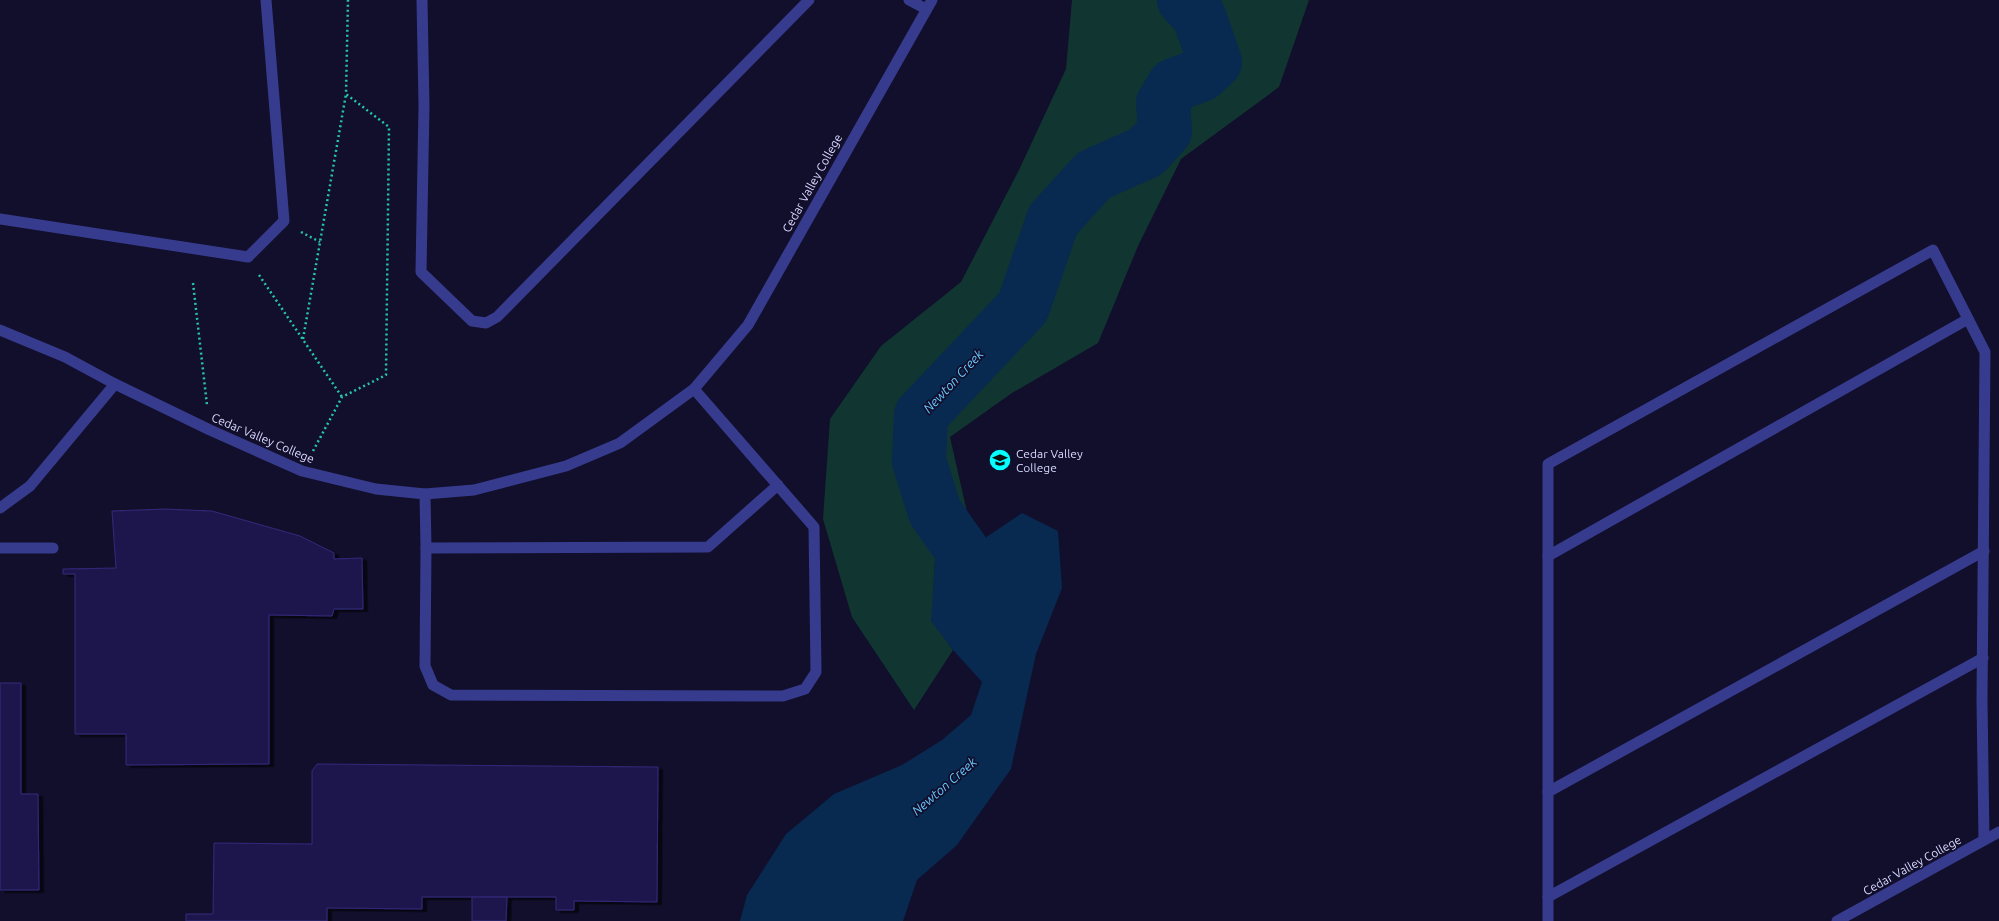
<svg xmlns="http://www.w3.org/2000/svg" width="1999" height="921" font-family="Ubuntu,sans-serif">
<defs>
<filter id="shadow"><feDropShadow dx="4.5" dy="2.5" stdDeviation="0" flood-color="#0009"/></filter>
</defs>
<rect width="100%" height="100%" fill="#110f2b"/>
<path fill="#113631" d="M 1072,0 L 1309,0 L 1279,87 L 1181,159 L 1138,246 L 1098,343 L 1012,393 L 950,437 L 974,543 L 935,560 L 932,621 L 953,650 L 914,710 L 852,617 L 823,519 L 830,419 L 881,346 L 961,282 L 1019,170 L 1066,69 Z"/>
<path fill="#082950" d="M 1022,513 L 1058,531 L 1062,588 L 1036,654 L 1011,769 L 957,845 L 917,880 L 903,921 L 740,921 L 747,895 L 786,834 L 834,794 L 902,765 L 942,740 L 971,715 L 982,682 L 953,650 L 931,621 L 935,560 L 985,538 Z"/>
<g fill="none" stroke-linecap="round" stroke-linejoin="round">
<path stroke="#082950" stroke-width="54" d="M 1004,610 L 935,512 L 919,461 L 921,415 L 1023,307 L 1053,220 L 1094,175 L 1146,152 L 1165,131 L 1163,103 L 1174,85 L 1201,75 L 1215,62 L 1199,16 L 1184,0"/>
</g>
<g fill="#1f194e" stroke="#32297b" filter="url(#shadow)">
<path d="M 165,509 L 212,511 L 300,536 L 334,553 L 334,559 L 362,558 L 363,609 L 334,609 L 332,616 L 269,615 L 269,764 L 126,765 L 126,734 L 75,734 L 75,574 L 63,574 L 63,569 L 116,568 L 112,511 Z"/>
<path d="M 0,683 L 21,683 L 21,794 L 38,794 L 39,890 L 0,890 Z"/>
<path d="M 317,764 L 658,767 L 657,902 L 574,901 L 574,910 L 556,910 L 556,897 L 422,897 L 422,909 L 327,908 L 327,921 L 186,921 L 186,914 L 213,914 L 214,843 L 312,844 L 312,771 Z"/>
<path d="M 472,897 L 507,897 L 506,921 L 472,921 Z"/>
</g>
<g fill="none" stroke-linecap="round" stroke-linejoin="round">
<g stroke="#26c5ad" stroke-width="2.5" stroke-dasharray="2 3" stroke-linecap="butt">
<path d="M 301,232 L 320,242"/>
<path d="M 259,275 L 342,397"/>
<path d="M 193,283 L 207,405"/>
<path d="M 303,339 L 346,94"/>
<path d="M 313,451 L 342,397 L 386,375 L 389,127 L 346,94 L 348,0"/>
</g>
<g stroke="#363b8e" stroke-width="11">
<path d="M 422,0 L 424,106 L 421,272 L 472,321 L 486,323 L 497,317 L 809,0"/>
<path d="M 909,0 L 926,9"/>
<path d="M 0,219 L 248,257 L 284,221 L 266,0"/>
<path d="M 0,330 L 65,357 L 115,384 L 210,430 L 302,471 L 376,489 L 425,494 L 474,490 L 566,466 L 620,443 L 694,389 L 748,325 L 932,0"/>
<path d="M 694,389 L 814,527 L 816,672 L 805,689 L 783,696 L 451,695 L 433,685 L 425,666 L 426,548 L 708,547 L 778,485"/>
<path d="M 425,494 L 426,548"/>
<path d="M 0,508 L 30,486 L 115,384"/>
<path d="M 0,548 L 53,548"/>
<path d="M 1548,556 L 1968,319"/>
<path d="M 1548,792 L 1984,551"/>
<path d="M 1548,897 L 1983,658"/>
<path d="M 1548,921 L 1548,464 L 1933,250 L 1985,352 L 1982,700 L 1984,840"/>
<path d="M 1837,921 L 1999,832"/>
</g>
</g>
<defs>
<g id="university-disc" transform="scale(1.15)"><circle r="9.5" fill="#05feff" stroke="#110f2b"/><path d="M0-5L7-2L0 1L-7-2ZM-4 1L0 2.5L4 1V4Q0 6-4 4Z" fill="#111"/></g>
</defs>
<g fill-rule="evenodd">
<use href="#university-disc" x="1000" y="460"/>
</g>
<g text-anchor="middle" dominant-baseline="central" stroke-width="3.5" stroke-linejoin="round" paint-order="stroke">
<g font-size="12" fill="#d9d9ff" stroke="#110f2b">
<text transform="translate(812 183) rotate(-61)">Cedar Valley College</text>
<text transform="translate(263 438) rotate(23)">Cedar Valley College</text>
<text transform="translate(1912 865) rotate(-29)">Cedar Valley College</text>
</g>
<g font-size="12" fill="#d9d9ff" stroke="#110f2b" text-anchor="start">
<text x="1016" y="453">Cedar Valley<tspan x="1016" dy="14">College</tspan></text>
</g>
<g font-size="13" font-style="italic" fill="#67c7ff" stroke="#110f2b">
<text transform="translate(953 381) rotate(-47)">Newton Creek</text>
<text transform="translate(944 786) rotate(-41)">Newton Creek</text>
</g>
</g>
</svg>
